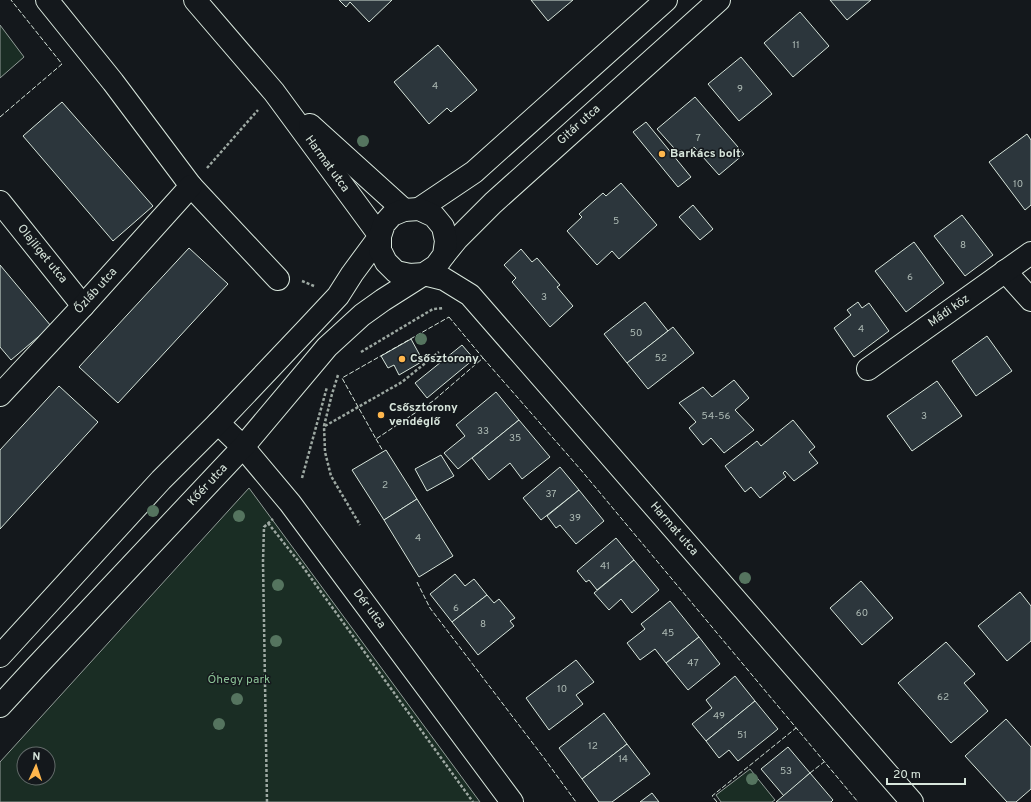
<svg xmlns="http://www.w3.org/2000/svg" width="1031" height="802" font-family="Overpass,sans-serif">
<rect width="100%" height="100%" fill="#14181c"/>
<g fill="#1a2d24" stroke="#939e99" fill-rule="evenodd">
<path d="M 0,25 L 24,57 L 0,78 Z"/>
<path d="M 249,488 L 480,802 L 0,802 L 0,762 ZM 24,754 L 48,754 L 48,778 L 24,778 Z"/>
<path d="M 750,769 L 775,800 L 772,802 L 721,802 L 716,795 Z"/>
</g>
<g fill="#2c363c" stroke="#d8e6dc">
<path d="M 339,0 L 392,0 L 369,22 L 350,2 L 346,7 Z"/>
<path d="M 531,0 L 573,0 L 548,21 Z"/>
<path d="M 830,0 L 871,0 L 847,20 Z"/>
<path d="M 800,12 L 829,46 L 793,77 L 764,43 Z"/>
<path d="M 438,45 L 477,90 L 451,112 L 447,108 L 429,124 L 394,82 Z"/>
<path d="M 741,57 L 772,94 L 739,121 L 708,84 Z"/>
<path d="M 695,97 L 744,154 L 719,175 L 694,147 L 682,157 L 657,129 Z"/>
<path d="M 62,102 L 153,206 L 113,241 L 23,136 Z"/>
<path d="M 646,122 L 691,177 L 678,187 L 633,132 Z"/>
<path d="M 1027,134 L 1031,140 L 1031,205 L 1025,210 L 989,162 Z"/>
<path d="M 621,183 L 657,225 L 619,259 L 612,251 L 597,265 L 567,231 L 582,217 L 579,214 L 603,193 L 606,196 Z"/>
<path d="M 693,205 L 713,229 L 700,240 L 679,217 Z"/>
<path d="M 962,215 L 993,255 L 965,276 L 934,236 Z"/>
<path d="M 914,242 L 944,283 L 906,312 L 875,271 Z"/>
<path d="M 189,248 L 228,284 L 118,403 L 79,367 Z"/>
<path d="M 521,249 L 532,262 L 537,258 L 560,285 L 557,287 L 573,306 L 550,327 L 512,282 L 516,278 L 504,265 Z"/>
<path d="M 0,265 L 51,326 L 11,360 L 0,347 Z"/>
<path d="M 645,302 L 668,331 L 627,363 L 604,334 Z"/>
<path d="M 858,302 L 862,308 L 869,303 L 889,331 L 854,357 L 834,328 L 851,315 L 847,310 Z"/>
<path d="M 673,327 L 694,353 L 648,389 L 627,363 Z"/>
<path d="M 987,336 L 1012,371 L 976,396 L 952,361 Z"/>
<path d="M 411,339 L 423,361 L 399,375 L 394,365 L 388,368 L 381,356 Z"/>
<path d="M 462,345 L 474,359 L 427,398 L 415,383 Z"/>
<path d="M 734,380 L 749,398 L 735,410 L 754,430 L 724,453 L 711,438 L 703,445 L 689,428 L 696,422 L 679,403 L 703,387 L 712,397 Z"/>
<path d="M 937,381 L 962,416 L 912,451 L 887,416 Z"/>
<path d="M 59,386 L 98,422 L 0,529 L 0,450 Z"/>
<path d="M 496,392 L 519,420 L 458,469 L 444,453 L 465,436 L 456,425 Z"/>
<path d="M 519,420 L 550,457 L 522,479 L 510,463 L 489,480 L 472,458 Z"/>
<path d="M 793,420 L 815,447 L 809,452 L 818,463 L 794,481 L 785,471 L 783,473 L 786,477 L 760,498 L 751,487 L 745,492 L 725,466 L 757,441 L 761,446 Z"/>
<path d="M 386,450 L 417,499 L 384,520 L 352,470 Z"/>
<path d="M 441,455 L 454,476 L 427,491 L 415,469 Z"/>
<path d="M 560,467 L 579,490 L 541,520 L 523,498 Z"/>
<path d="M 579,490 L 604,521 L 576,544 L 560,525 L 556,528 L 547,516 Z"/>
<path d="M 417,499 L 453,556 L 419,577 L 384,520 Z"/>
<path d="M 616,538 L 634,560 L 597,590 L 589,580 L 586,582 L 577,571 Z"/>
<path d="M 634,560 L 659,590 L 632,613 L 621,599 L 609,610 L 594,593 Z"/>
<path d="M 455,574 L 465,586 L 474,579 L 487,595 L 452,622 L 430,594 Z"/>
<path d="M 861,581 L 893,618 L 862,645 L 830,608 Z"/>
<path d="M 1020,592 L 1031,606 L 1031,641 L 1007,661 L 978,626 Z"/>
<path d="M 487,595 L 494,603 L 499,599 L 515,618 L 510,621 L 514,626 L 478,655 L 452,622 Z"/>
<path d="M 670,601 L 699,637 L 666,663 L 655,649 L 640,660 L 627,643 L 645,629 L 641,624 Z"/>
<path d="M 699,637 L 720,664 L 688,690 L 666,663 Z"/>
<path d="M 946,642 L 975,674 L 964,683 L 988,711 L 951,743 L 898,683 Z"/>
<path d="M 576,660 L 594,682 L 576,695 L 583,704 L 549,730 L 526,698 Z"/>
<path d="M 735,676 L 755,701 L 706,741 L 692,724 L 712,708 L 706,700 Z"/>
<path d="M 755,701 L 778,729 L 738,761 L 729,750 L 719,758 L 706,741 Z"/>
<path d="M 604,713 L 627,744 L 582,779 L 559,748 Z"/>
<path d="M 1006,719 L 1031,747 L 1031,789 L 1016,802 L 1007,802 L 965,756 Z"/>
<path d="M 627,744 L 650,774 L 612,802 L 599,802 L 582,779 Z"/>
<path d="M 788,747 L 810,773 L 784,796 L 761,769 Z"/>
<path d="M 810,773 L 833,800 L 831,802 L 776,802 Z"/>
<path d="M 652,793 L 659,802 L 640,802 Z"/>
</g>
<g fill="none" stroke-linecap="round" stroke-linejoin="round">
<g stroke="#d8e6dc" stroke-width="24">
<g id="minor">
<path d="M 47,0 L 113,82 L 191,186 L 278,279"/>
<path d="M 195,0 L 274,92 L 380,236"/>
<path d="M 310,125 L 404,210"/>
<path d="M 0,202 L 83,306"/>
<path d="M 419,209 L 474,172 L 666,0"/>
<path d="M 444,255 L 457,239 L 493,203 L 719,0"/>
<path d="M 1005,271 L 1031,300"/>
<path d="M 868,369 L 1031,253"/>
<path d="M 0,395 L 83,306 L 191,186"/>
<path d="M 218,423 L 243,447 L 290,503 L 512,802"/>
<path d="M 0,656 L 161,480 L 218,423 L 308,328 L 338,296 L 352,274 L 380,236"/>
<path d="M 0,706 L 35,668 L 243,447 L 327,347 L 362,315 L 383,300 L 424,274 L 436,266 L 444,255 L 446,241 L 443,227 L 434,216 L 419,209 L 404,210 L 392,215 L 384,224 L 380,236 L 380,250 L 386,262 L 396,272 L 410,275 L 424,274 L 444,279 L 470,295 L 912,802"/>
</g>
</g>
<g stroke="#9da8a2" stroke-width="2.5" stroke-dasharray="3 2" stroke-linecap="butt">
<path d="M 207,168 L 258,110"/>
<path d="M 302,281 L 314,286"/>
<path d="M 361,352 L 433,309 L 444,308"/>
<path d="M 338,375 L 332,394 L 324,426 L 325,452 L 331,476 L 360,525"/>
<path d="M 325,426 L 402,382 L 439,352"/>
<path d="M 302,478 L 327,387"/>
<path d="M 268,523 L 303,567 L 473,802"/>
<path d="M 267,802 L 263,562 L 264,527 L 273,519"/>
</g>
<use href="#minor" stroke="#14181c" stroke-width="22"/>
<g stroke="#d8e6dc" stroke-width="1" stroke-dasharray="5 2" stroke-linecap="butt">
<path d="M 0,117 L 62,64 L 11,0"/>
<path d="M 449,317 L 483,358 L 433,401 L 376,439 L 342,378 Z"/>
<path d="M 483,358 L 581,470 L 858,802"/>
<path d="M 376,439 L 383,451"/>
<path d="M 417,582 L 430,608 L 544,758 L 576,802"/>
<path d="M 810,773 L 824,762"/>
<path d="M 717,802 L 712,796 L 796,728"/>
</g>
</g>
<g fill="#55745f">
<circle cx="363" cy="141" r="6"/>
<circle cx="421" cy="339" r="6"/>
<circle cx="153" cy="511" r="6"/>
<circle cx="239" cy="516" r="6"/>
<circle cx="745" cy="578" r="6"/>
<circle cx="278" cy="585" r="6"/>
<circle cx="276" cy="641" r="6"/>
<circle cx="237" cy="699" r="6"/>
<circle cx="219" cy="724" r="6"/>
<circle cx="752" cy="779" r="6"/>
</g>
<g fill="#ffb74d" stroke="#14181c" stroke-width="1.5">
<circle cx="662" cy="154" r="4"/>
<circle cx="402" cy="359" r="4"/>
<circle cx="381" cy="415" r="4"/>
</g>
<g text-anchor="middle" dominant-baseline="central" stroke-width="3" stroke-linejoin="round" paint-order="stroke">
<g font-size="10" fill="#adbab4">
<text x="796" y="45">11</text>
<text x="435" y="86">4</text>
<text x="740" y="89">9</text>
<text x="698" y="138">7</text>
<text x="1018" y="184">10</text>
<text x="616" y="221">5</text>
<text x="963" y="245">8</text>
<text x="910" y="277">6</text>
<text x="544" y="297">3</text>
<text x="861" y="329">4</text>
<text x="636" y="333">50</text>
<text x="661" y="358">52</text>
<text x="716" y="416">54-56</text>
<text x="924" y="416">3</text>
<text x="483" y="431">33</text>
<text x="515" y="438">35</text>
<text x="385" y="485">2</text>
<text x="551" y="494">37</text>
<text x="575" y="518">39</text>
<text x="418" y="538">4</text>
<text x="605" y="566">41</text>
<text x="456" y="608">6</text>
<text x="862" y="613">60</text>
<text x="483" y="624">8</text>
<text x="668" y="633">45</text>
<text x="693" y="663">47</text>
<text x="562" y="689">10</text>
<text x="943" y="697">62</text>
<text x="719" y="716">49</text>
<text x="742" y="735">51</text>
<text x="593" y="746">12</text>
<text x="623" y="759">14</text>
<text x="786" y="771">53</text>
</g>
<g font-size="12" fill="#d8e6dc" stroke="#14181c">
<text transform="translate(579 125) rotate(-42)">Gitár utca</text>
<text transform="translate(327 164) rotate(54)">Harmat utca</text>
<text transform="translate(42 254) rotate(51)">Olajliget utca</text>
<text transform="translate(96 291) rotate(-48)">Őzláb utca</text>
<text transform="translate(949 311) rotate(-35)">Mádi köz</text>
<text transform="translate(208 485) rotate(-47)">Kőér utca</text>
<text transform="translate(674 529) rotate(49)">Harmat utca</text>
<text transform="translate(369 609) rotate(53)">Dér utca</text>
</g>
<g font-size="12" font-weight="bold" fill="#d8e6dc" stroke="#14181c" text-anchor="start">
<text x="670" y="154">Barkács bolt</text>
<text x="410" y="359">Csősztorony</text>
<text x="389" y="408">Csősztorony<tspan x="389" dy="14">vendéglő</tspan></text>
</g>
<g font-size="12" fill="#8ac095" stroke="#14181c">
<text x="239" y="680">Óhegy park</text>
</g>
</g>
<g transform="translate(36 766) rotate(3)"><circle r="19" fill="#14181c" stroke="#626a69"/>
<path d="M0-3L7 15L0 10L-7 15Z" fill="#ffb74d"/>
<text y="-6" font-size="11" font-weight="bold" text-anchor="middle" fill="#d8e6dc">N</text>
</g>
<path d="M887 778v6h78v-6" fill="none" stroke="#d8e6dc" stroke-width="2"/>
<text x="893" y="778" font-size="12" fill="#d8e6dc" stroke="#14181c" stroke-width="3" paint-order="stroke">20 m</text>
</svg>
